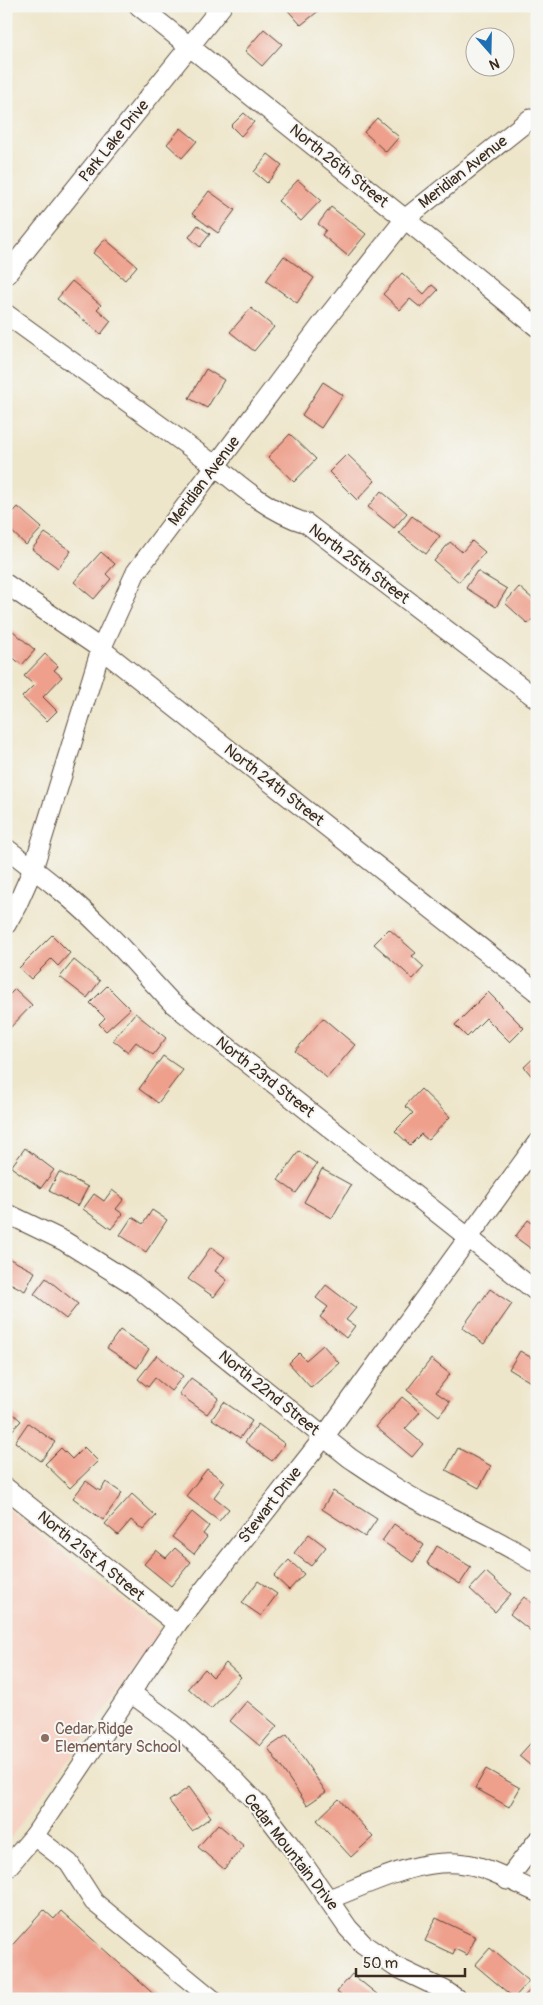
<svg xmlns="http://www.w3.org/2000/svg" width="543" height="2005" font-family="Pangolin,sans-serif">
<rect width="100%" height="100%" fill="#f6f6f2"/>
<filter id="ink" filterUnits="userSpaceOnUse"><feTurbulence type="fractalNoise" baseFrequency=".02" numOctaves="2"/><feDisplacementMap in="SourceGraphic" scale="10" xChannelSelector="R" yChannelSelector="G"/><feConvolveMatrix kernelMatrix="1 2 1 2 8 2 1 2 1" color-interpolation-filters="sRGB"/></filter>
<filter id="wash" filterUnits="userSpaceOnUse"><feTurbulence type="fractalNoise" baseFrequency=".0096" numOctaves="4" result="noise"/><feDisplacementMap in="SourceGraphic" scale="20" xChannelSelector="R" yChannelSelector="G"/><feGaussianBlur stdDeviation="1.12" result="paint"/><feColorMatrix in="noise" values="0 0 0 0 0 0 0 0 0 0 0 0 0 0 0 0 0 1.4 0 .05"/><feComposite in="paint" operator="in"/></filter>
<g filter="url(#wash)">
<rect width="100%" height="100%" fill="#eee6cb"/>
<path fill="#f6d2c4" d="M 6,1508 L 162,1632 L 6,1844 Z"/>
<g id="blocks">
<g fill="#eea08d">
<path d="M 284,6 L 318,6 L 321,9 L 301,25 Z"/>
<path d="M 264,29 L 282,44 L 262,66 L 245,51 Z"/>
<path d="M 244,113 L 254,122 L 241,136 L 231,126 Z"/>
<path d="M 377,118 L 399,137 L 386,152 L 364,132 Z"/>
<path d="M 181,128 L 197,141 L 182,158 L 167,144 Z"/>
<path d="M 268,154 L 282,165 L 267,183 L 254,172 Z"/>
<path d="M 298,180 L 321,200 L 301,221 L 278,201 Z"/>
<path d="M 209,191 L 235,210 L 218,233 L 192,214 Z"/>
<path d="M 331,207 L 366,234 L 348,256 L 322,235 L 326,230 L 318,224 Z"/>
<path d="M 198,225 L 210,234 L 200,247 L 189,237 Z"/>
<path d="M 105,239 L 137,266 L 125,280 L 93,253 Z"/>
<path d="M 284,256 L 314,278 L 297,303 L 266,281 Z"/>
<path d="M 402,273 L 424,294 L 432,285 L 438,290 L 421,308 L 410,299 L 400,310 L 383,294 Z"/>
<path d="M 72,281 L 101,305 L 97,309 L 111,321 L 101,334 L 57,299 Z"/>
<path d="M 251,308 L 274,327 L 254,351 L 230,332 Z"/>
<path d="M 206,369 L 224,380 L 207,408 L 189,398 Z"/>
<path d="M 323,382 L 343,395 L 321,428 L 302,415 Z"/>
<path d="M 290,434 L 316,459 L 294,482 L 268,457 Z"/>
<path d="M 347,454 L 375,481 L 357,500 L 329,472 Z"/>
<path d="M 381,491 L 407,513 L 394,528 L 368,507 Z"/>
<path d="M 18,507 L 42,528 L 26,545 L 6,526 L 6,520 Z"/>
<path d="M 412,516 L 440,536 L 426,554 L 399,533 Z"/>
<path d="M 45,533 L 71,551 L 58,568 L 32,549 Z"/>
<path d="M 472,541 L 485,552 L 459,582 L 434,561 L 450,542 L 462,552 Z"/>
<path d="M 101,552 L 115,564 L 106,574 L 111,579 L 94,599 L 74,582 Z"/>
<path d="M 477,571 L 507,589 L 496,607 L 466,588 Z"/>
<path d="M 519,587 L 534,600 L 537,598 L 537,614 L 528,624 L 505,603 Z"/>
<path d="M 13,631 L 35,650 L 22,665 L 6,652 L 6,639 Z"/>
<path d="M 45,654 L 58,666 L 54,670 L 62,677 L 43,697 L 57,711 L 47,721 L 22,697 L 34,685 L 24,676 Z"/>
<path d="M 389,929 L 416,953 L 412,956 L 424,967 L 413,979 L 374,944 Z"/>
<path d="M 52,935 L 70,953 L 58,966 L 51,959 L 31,979 L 19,968 Z"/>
<path d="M 74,960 L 100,981 L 87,998 L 60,977 Z"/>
<path d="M 107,986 L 130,1009 L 106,1031 L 99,1024 L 105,1018 L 90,1003 Z"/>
<path d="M 15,989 L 32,1005 L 7,1031 L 6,998 Z"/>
<path d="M 488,992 L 524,1028 L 510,1042 L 486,1018 L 467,1037 L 455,1025 Z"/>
<path d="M 135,1013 L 166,1038 L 153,1055 L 136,1042 L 128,1052 L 113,1040 Z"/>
<path d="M 323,1018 L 355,1045 L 327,1078 L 295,1051 Z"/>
<path d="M 537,1055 L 537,1082 L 524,1067 Z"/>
<path d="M 163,1056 L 183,1070 L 158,1103 L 139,1089 Z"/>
<path d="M 421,1089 L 450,1117 L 428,1140 L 421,1134 L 410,1145 L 395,1131 L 413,1113 L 405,1106 Z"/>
<path d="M 25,1148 L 54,1170 L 41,1188 L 11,1167 Z"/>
<path d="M 299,1151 L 317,1164 L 296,1193 L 278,1180 Z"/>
<path d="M 322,1169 L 351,1185 L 332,1218 L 304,1202 Z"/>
<path d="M 59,1172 L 88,1187 L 78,1206 L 49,1191 Z"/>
<path d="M 112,1190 L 124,1199 L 116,1209 L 123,1214 L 111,1229 L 83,1209 L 94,1194 L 104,1201 Z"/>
<path d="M 152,1210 L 167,1220 L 146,1252 L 120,1235 L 132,1217 L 143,1224 Z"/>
<path d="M 528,1220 L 537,1227 L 537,1253 L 515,1237 Z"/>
<path d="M 211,1247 L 225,1257 L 215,1271 L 227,1280 L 214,1297 L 188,1279 Z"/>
<path d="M 6,1257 L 35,1272 L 25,1291 L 6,1281 Z"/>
<path d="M 46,1278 L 78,1304 L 66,1319 L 34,1294 Z"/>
<path d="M 326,1285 L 356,1308 L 346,1320 L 355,1326 L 346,1338 L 320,1317 L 328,1307 L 316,1298 Z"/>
<path d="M 490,1289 L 512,1304 L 484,1344 L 462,1328 Z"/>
<path d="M 120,1330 L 149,1349 L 137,1368 L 107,1348 Z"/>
<path d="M 323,1345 L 339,1363 L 311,1388 L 289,1363 L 299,1353 L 306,1360 Z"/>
<path d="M 520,1351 L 537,1361 L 537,1386 L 509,1369 Z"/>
<path d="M 157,1355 L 183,1376 L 171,1391 L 155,1378 L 148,1387 L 138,1379 Z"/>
<path d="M 431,1359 L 450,1374 L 436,1392 L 450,1402 L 439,1416 L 407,1390 Z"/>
<path d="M 191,1378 L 219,1398 L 207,1414 L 179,1394 Z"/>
<path d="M 402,1397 L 420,1412 L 405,1429 L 423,1444 L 412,1457 L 376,1427 Z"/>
<path d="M 224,1402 L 252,1421 L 240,1438 L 212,1419 Z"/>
<path d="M 6,1407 L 21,1421 L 6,1437 Z"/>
<path d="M 28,1423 L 55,1442 L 41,1461 L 15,1442 Z"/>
<path d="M 258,1424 L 285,1444 L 272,1461 L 245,1442 Z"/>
<path d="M 84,1447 L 98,1461 L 70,1488 L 45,1464 L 61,1448 L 72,1459 Z"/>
<path d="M 458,1448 L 491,1466 L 479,1488 L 446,1470 Z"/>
<path d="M 207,1469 L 225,1482 L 214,1497 L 229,1509 L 219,1521 L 186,1496 Z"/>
<path d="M 86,1481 L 100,1491 L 106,1482 L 122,1493 L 103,1520 L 73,1498 Z"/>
<path d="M 333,1491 L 377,1519 L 365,1537 L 322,1509 Z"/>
<path d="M 132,1494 L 156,1516 L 143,1530 L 131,1520 L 118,1535 L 105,1524 Z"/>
<path d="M 192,1512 L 209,1526 L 203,1534 L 207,1537 L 194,1554 L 172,1537 Z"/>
<path d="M 394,1524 L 424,1545 L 413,1562 L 382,1541 Z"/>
<path d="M 309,1534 L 326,1547 L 311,1566 L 294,1553 Z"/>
<path d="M 437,1546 L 471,1567 L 460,1584 L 427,1563 Z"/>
<path d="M 175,1548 L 191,1562 L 171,1586 L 144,1564 L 156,1550 L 166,1558 Z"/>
<path d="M 289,1560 L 304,1574 L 289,1590 L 274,1576 Z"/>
<path d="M 486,1572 L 511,1594 L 495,1612 L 470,1589 Z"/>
<path d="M 258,1581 L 277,1594 L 261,1616 L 242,1603 Z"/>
<path d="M 524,1597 L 537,1607 L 537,1636 L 510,1614 Z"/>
<path d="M 226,1663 L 241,1677 L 211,1709 L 188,1688 L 205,1669 L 213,1677 Z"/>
<path d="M 247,1701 L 277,1726 L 260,1746 L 230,1721 Z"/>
<path d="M 287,1735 L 326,1792 L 307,1805 L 268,1748 Z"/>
<path d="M 537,1736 L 537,1771 L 519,1756 Z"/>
<path d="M 486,1769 L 520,1788 L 509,1807 L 475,1788 Z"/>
<path d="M 189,1787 L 211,1817 L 192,1831 L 169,1801 Z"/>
<path d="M 339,1799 L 373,1837 L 351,1857 L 317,1820 Z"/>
<path d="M 218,1824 L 244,1846 L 224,1869 L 198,1847 Z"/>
<path d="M 44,1910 L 54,1919 L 61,1911 L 159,1999 L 6,1999 L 6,1952 Z"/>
<path d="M 436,1918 L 476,1937 L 467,1955 L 455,1949 L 453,1954 L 425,1941 Z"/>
<path d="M 490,1948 L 529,1981 L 514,1998 L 475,1965 Z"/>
<path d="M 352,1974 L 383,1999 L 345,1999 L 337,1992 Z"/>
<path d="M 537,1984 L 537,1999 L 521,1999 Z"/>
</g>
</g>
</g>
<g filter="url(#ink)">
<use href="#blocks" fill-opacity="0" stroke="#564638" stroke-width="1"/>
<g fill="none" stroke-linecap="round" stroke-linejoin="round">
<g stroke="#564638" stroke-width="21">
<g id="minor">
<path d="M 139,6 L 405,219 L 537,327"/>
<path d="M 6,275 L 222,6"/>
<path d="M 6,314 L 216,466 C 242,488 272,513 306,523 L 537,699"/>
<path d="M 6,584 L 101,649 L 537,992"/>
<path d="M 6,848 C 39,873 72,898 101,927 C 126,951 148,978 172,1003 L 537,1292"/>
<path d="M 6,925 L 17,905 L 33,869 L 101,649 L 136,572 L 322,324 L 405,219 L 530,119"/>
<path d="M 6,1213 L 64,1241 L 133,1284 L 350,1458 C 377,1476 403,1494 432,1508 C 468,1526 503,1542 537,1564"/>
<path d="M 6,1488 L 177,1624"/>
<path d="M 131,1693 L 177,1727 L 220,1765 L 260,1806 L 293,1849 L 348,1928 L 363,1944 L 394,1966 L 444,1990 L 457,1999"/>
<path d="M 34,1836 L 69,1863 L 94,1902 L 212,1999"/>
<path d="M 6,1869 L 34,1836 L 177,1624 L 324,1437 L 537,1143"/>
<path d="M 507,1880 L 537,1841"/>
<path d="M 329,1899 C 371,1883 420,1857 465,1864 C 489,1867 515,1883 537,1892"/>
</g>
</g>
<use href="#minor" stroke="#fff" stroke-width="19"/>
</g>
</g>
<circle fill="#8d6e63" stroke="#f6f6f2" stroke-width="2" cx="45" cy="1738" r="5"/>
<g text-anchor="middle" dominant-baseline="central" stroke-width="4" stroke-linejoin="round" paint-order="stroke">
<g font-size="16" fill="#3b2a1e" stroke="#f6f6f2">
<text transform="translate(114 141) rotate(-51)">Park Lake Drive</text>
<text transform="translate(339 166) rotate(39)">North 26th Street</text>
<text transform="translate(463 172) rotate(-38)">Meridian Avenue</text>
<text transform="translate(204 481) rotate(-53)">Meridian Avenue</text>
<text transform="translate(359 564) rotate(37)">North 25th Street</text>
<text transform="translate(274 785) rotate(38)">North 24th Street</text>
<text transform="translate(265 1077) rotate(38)">North 23rd Street</text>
<text transform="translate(269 1393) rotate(39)">North 22nd Street</text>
<text transform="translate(270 1505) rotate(-52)">Stewart Drive</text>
<text transform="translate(91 1556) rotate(39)">North 21st A Street</text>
<text transform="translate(291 1852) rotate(52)">Cedar Mountain Drive</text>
</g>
<g font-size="16" fill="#785e54" stroke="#f6f6f2" text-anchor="start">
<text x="55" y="1729">Cedar Ridge<tspan x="55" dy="18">Elementary School</tspan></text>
</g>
</g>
<rect width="543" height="2005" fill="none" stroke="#f6f6f2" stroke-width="25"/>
<g transform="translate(490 52) rotate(160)"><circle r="24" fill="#f6f6f2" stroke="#aba49d"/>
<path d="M0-4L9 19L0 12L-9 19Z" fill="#1f6fb2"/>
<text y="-8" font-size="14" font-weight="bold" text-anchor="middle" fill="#3b2a1e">N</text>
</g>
<path d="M356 1968v8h109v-8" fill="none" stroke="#3b2a1e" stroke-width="2.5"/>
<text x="363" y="1968" font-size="15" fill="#3b2a1e" stroke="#f6f6f2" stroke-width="4" paint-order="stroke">50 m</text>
</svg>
